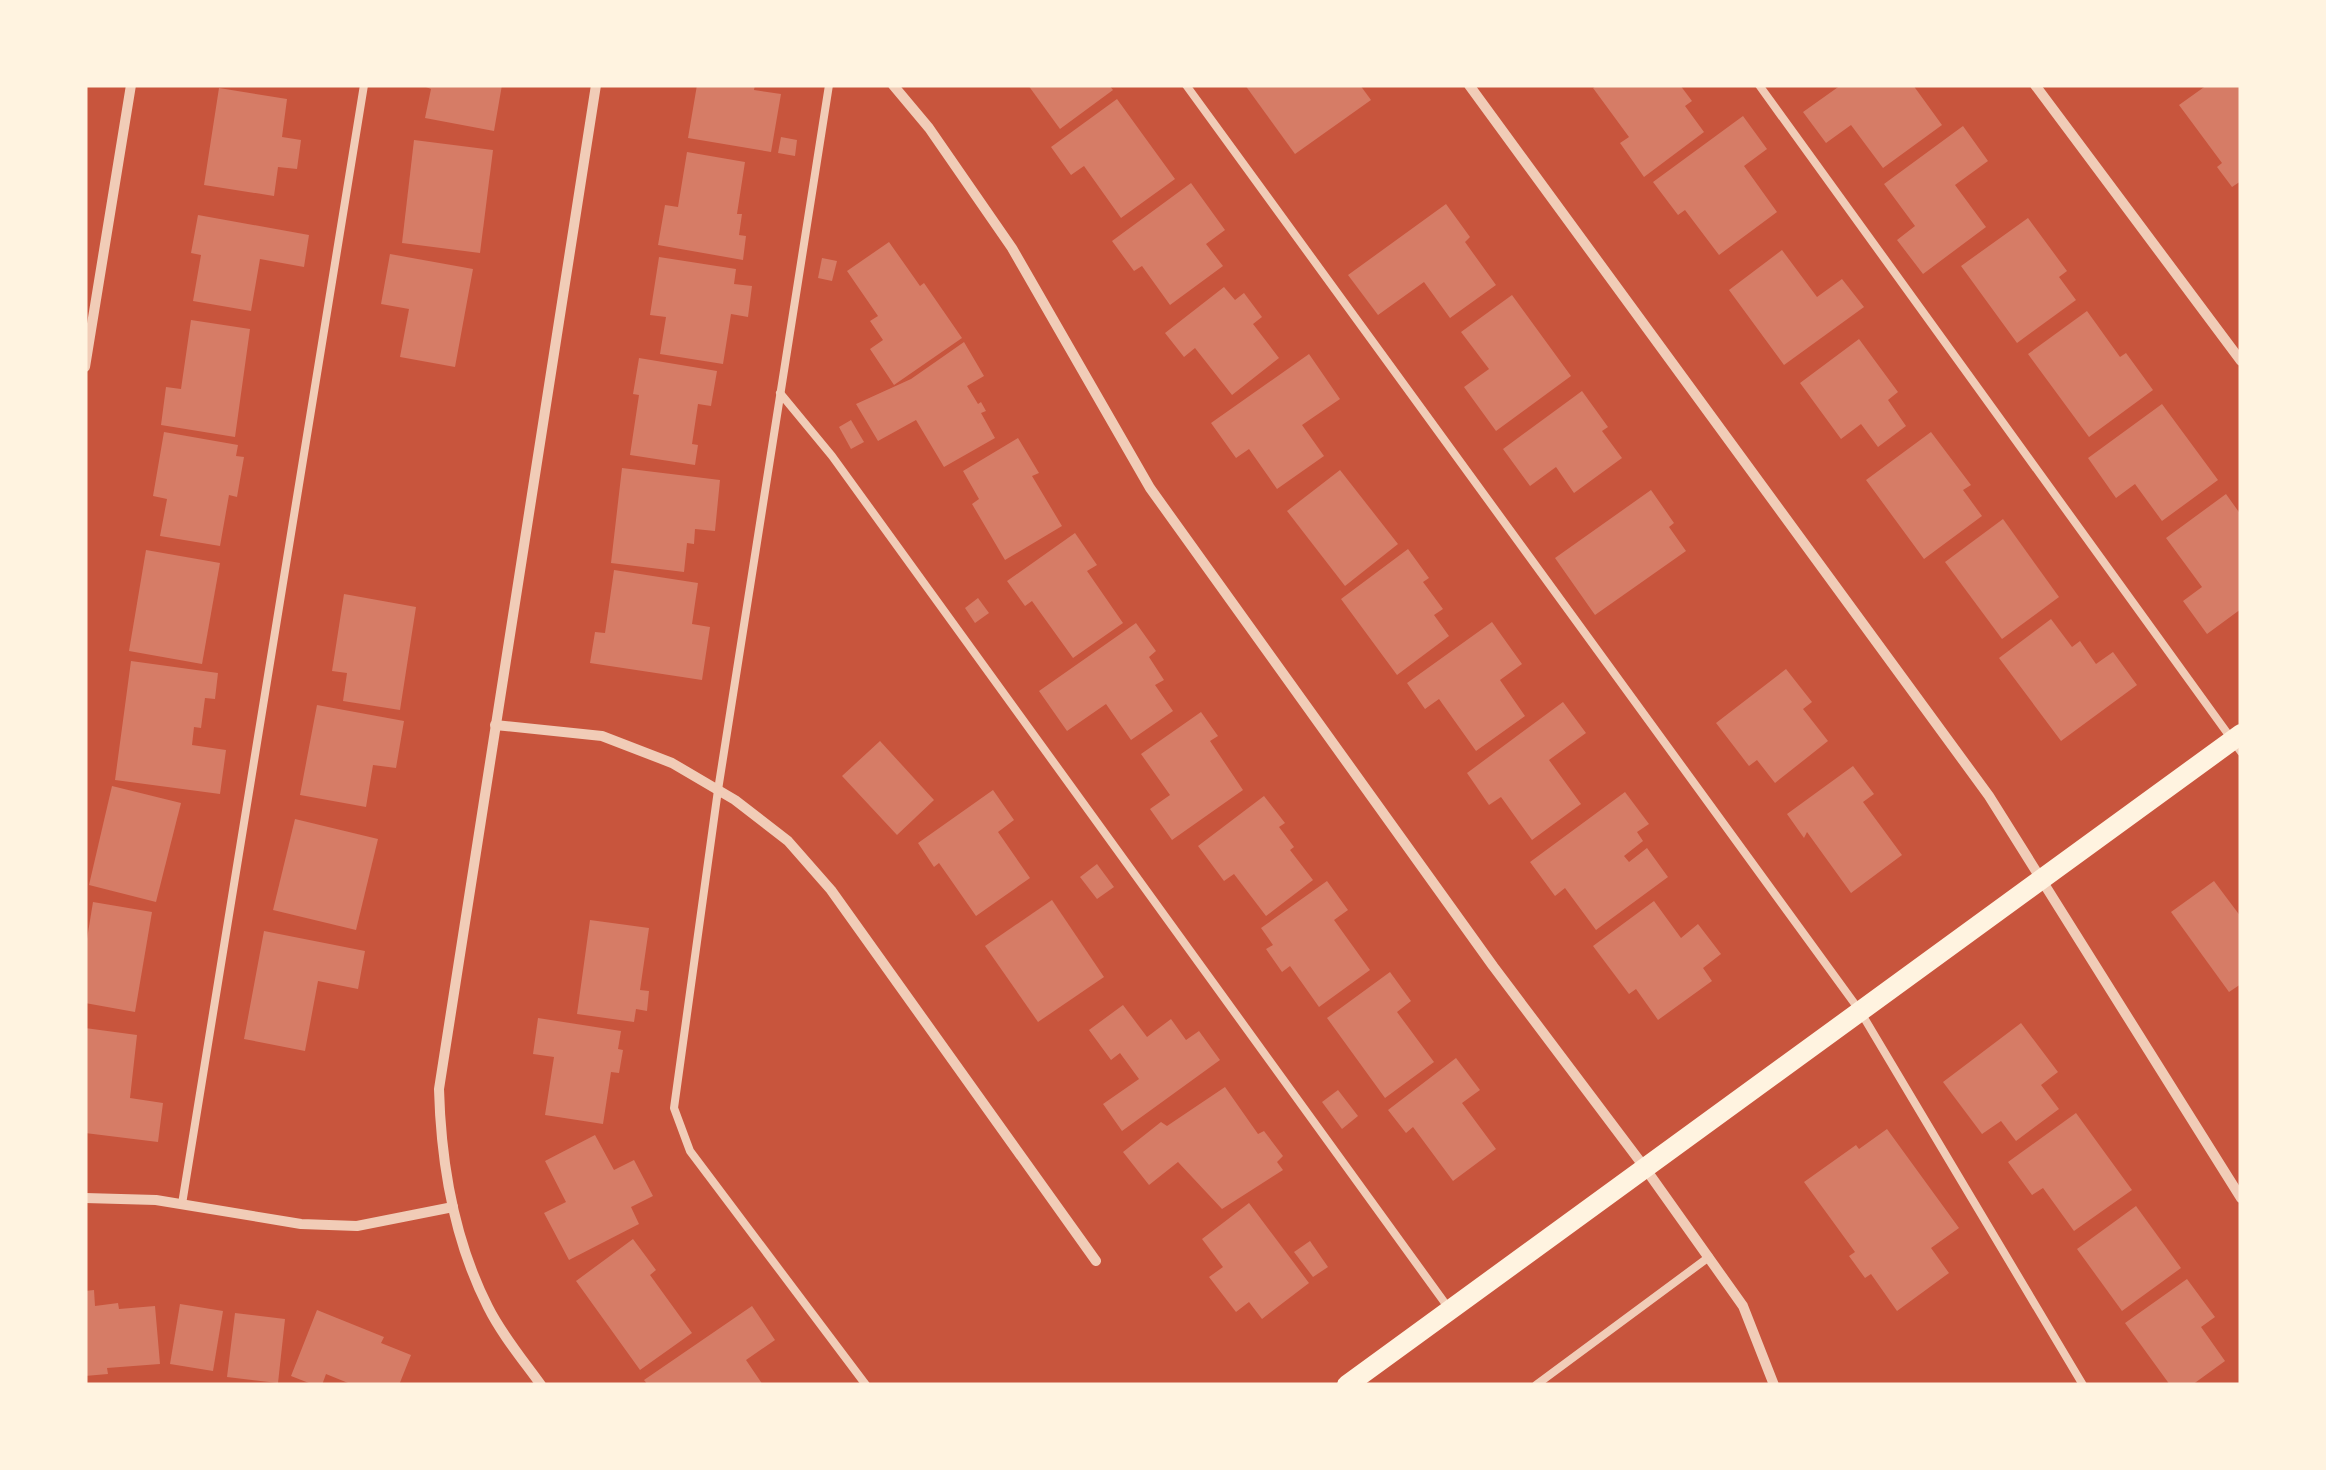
<svg xmlns="http://www.w3.org/2000/svg" width="2326" height="1470" font-family="'Public Sans',sans-serif">
<rect width="100%" height="100%" fill="#c8553d"/>
<g fill="#d67c66">
<path d="M 421,85 L 502,85 L 494,131 L 425,118 L 431,89 Z"/>
<path d="M 697,85 L 755,85 L 754,90 L 781,94 L 771,152 L 688,138 Z"/>
<path d="M 1028,85 L 1109,85 L 1113,90 L 1060,129 Z"/>
<path d="M 1245,85 L 1360,85 L 1371,100 L 1295,154 Z"/>
<path d="M 1598,85 L 1680,85 L 1692,101 L 1685,106 L 1704,132 L 1644,177 L 1620,143 L 1629,137 L 1593,88 Z"/>
<path d="M 1841,85 L 1913,85 L 1942,125 L 1883,168 L 1851,125 L 1826,143 L 1803,112 Z"/>
<path d="M 2207,85 L 2241,85 L 2241,181 L 2232,187 L 2217,167 L 2222,163 L 2179,105 Z"/>
<path d="M 219,88 L 287,99 L 282,137 L 301,140 L 297,169 L 278,167 L 274,196 L 204,185 Z"/>
<path d="M 1117,99 L 1175,179 L 1121,218 L 1084,166 L 1071,175 L 1051,147 Z"/>
<path d="M 1743,116 L 1767,149 L 1744,166 L 1777,212 L 1719,255 L 1685,210 L 1678,215 L 1653,182 Z"/>
<path d="M 1963,126 L 1988,161 L 1955,185 L 1986,227 L 1923,274 L 1897,240 L 1915,226 L 1884,184 Z"/>
<path d="M 781,137 L 797,140 L 795,156 L 778,153 Z"/>
<path d="M 414,140 L 493,150 L 480,253 L 402,243 Z"/>
<path d="M 687,152 L 745,162 L 737,214 L 742,214 L 739,235 L 746,236 L 743,260 L 658,245 L 665,205 L 678,207 Z"/>
<path d="M 1191,183 L 1225,230 L 1206,244 L 1223,266 L 1170,305 L 1142,266 L 1134,271 L 1112,241 Z"/>
<path d="M 1446,204 L 1470,237 L 1465,242 L 1496,285 L 1450,318 L 1424,282 L 1378,315 L 1348,275 Z"/>
<path d="M 198,215 L 309,235 L 304,267 L 260,259 L 251,311 L 193,301 L 201,255 L 191,253 Z"/>
<path d="M 2028,218 L 2067,271 L 2059,277 L 2076,300 L 2017,343 L 1961,266 Z"/>
<path d="M 889,242 L 920,286 L 924,283 L 962,338 L 894,385 L 870,349 L 883,340 L 870,321 L 878,316 L 847,271 Z"/>
<path d="M 1782,250 L 1817,297 L 1842,279 L 1864,307 L 1784,365 L 1729,290 Z"/>
<path d="M 390,254 L 473,269 L 455,367 L 400,357 L 409,309 L 381,304 Z"/>
<path d="M 659,257 L 736,269 L 734,284 L 752,286 L 748,317 L 731,314 L 723,364 L 660,354 L 666,317 L 650,315 Z"/>
<path d="M 822,258 L 837,261 L 832,281 L 818,278 Z"/>
<path d="M 1224,287 L 1235,300 L 1244,293 L 1262,317 L 1253,324 L 1279,358 L 1232,395 L 1195,348 L 1184,357 L 1165,333 Z"/>
<path d="M 1512,295 L 1571,376 L 1496,431 L 1464,387 L 1489,369 L 1461,332 Z"/>
<path d="M 2087,311 L 2120,357 L 2126,353 L 2153,390 L 2089,437 L 2028,354 Z"/>
<path d="M 191,320 L 250,329 L 235,437 L 161,425 L 166,387 L 181,389 Z"/>
<path d="M 1859,339 L 1898,392 L 1888,400 L 1906,426 L 1878,447 L 1861,424 L 1841,439 L 1800,383 Z"/>
<path d="M 964,342 L 984,376 L 967,386 L 978,404 L 981,402 L 986,411 L 981,413 L 995,438 L 944,467 L 916,420 L 878,441 L 856,404 L 911,379 Z"/>
<path d="M 1309,354 L 1340,399 L 1302,425 L 1324,456 L 1277,489 L 1249,449 L 1236,458 L 1211,423 Z"/>
<path d="M 639,358 L 717,371 L 711,406 L 698,404 L 692,444 L 698,445 L 695,465 L 630,455 L 639,395 L 633,394 Z"/>
<path d="M 1582,391 L 1608,427 L 1602,431 L 1622,458 L 1574,493 L 1556,467 L 1530,486 L 1503,449 Z"/>
<path d="M 2162,404 L 2218,480 L 2162,521 L 2135,484 L 2116,498 L 2088,458 Z"/>
<path d="M 851,420 L 864,442 L 851,449 L 839,427 Z"/>
<path d="M 164,432 L 238,445 L 236,456 L 244,457 L 237,497 L 229,495 L 220,546 L 160,536 L 167,499 L 153,496 Z"/>
<path d="M 1931,432 L 1971,485 L 1963,490 L 1982,516 L 1924,559 L 1866,480 Z"/>
<path d="M 1018,438 L 1039,473 L 1032,476 L 1062,526 L 1005,560 L 972,504 L 979,499 L 963,471 Z"/>
<path d="M 622,468 L 720,480 L 715,531 L 695,529 L 694,544 L 687,543 L 684,572 L 611,563 Z"/>
<path d="M 1340,470 L 1398,544 L 1345,586 L 1287,511 Z"/>
<path d="M 1651,490 L 1674,523 L 1669,527 L 1686,551 L 1595,615 L 1555,558 Z"/>
<path d="M 2226,494 L 2241,515 L 2241,609 L 2207,634 L 2183,601 L 2202,587 L 2166,538 Z"/>
<path d="M 2003,519 L 2059,597 L 2002,639 L 1945,562 Z"/>
<path d="M 1075,533 L 1097,565 L 1087,571 L 1123,623 L 1073,658 L 1032,601 L 1025,606 L 1007,581 Z"/>
<path d="M 1408,549 L 1429,578 L 1423,582 L 1443,609 L 1434,615 L 1449,636 L 1397,675 L 1341,599 Z"/>
<path d="M 146,550 L 220,563 L 202,664 L 129,651 Z"/>
<path d="M 614,570 L 698,583 L 692,624 L 710,627 L 702,680 L 590,663 L 595,632 L 605,633 Z"/>
<path d="M 344,594 L 416,607 L 400,710 L 343,701 L 347,673 L 332,671 Z"/>
<path d="M 978,598 L 989,613 L 975,623 L 965,608 Z"/>
<path d="M 2051,619 L 2072,647 L 2080,641 L 2096,664 L 2113,652 L 2137,685 L 2061,741 L 1999,658 Z"/>
<path d="M 1492,622 L 1522,664 L 1500,680 L 1525,716 L 1476,751 L 1439,699 L 1425,709 L 1407,683 Z"/>
<path d="M 1136,623 L 1156,651 L 1149,657 L 1164,680 L 1155,685 L 1173,711 L 1131,740 L 1106,704 L 1067,731 L 1039,691 Z"/>
<path d="M 131,661 L 218,673 L 215,699 L 205,698 L 201,728 L 194,727 L 192,745 L 226,750 L 220,794 L 115,780 Z"/>
<path d="M 1786,669 L 1812,702 L 1803,709 L 1828,741 L 1775,783 L 1757,760 L 1749,766 L 1716,723 Z"/>
<path d="M 1563,702 L 1586,733 L 1549,760 L 1581,804 L 1532,840 L 1501,797 L 1489,805 L 1467,773 Z"/>
<path d="M 317,705 L 404,721 L 396,768 L 373,765 L 366,807 L 300,795 Z"/>
<path d="M 1201,712 L 1218,736 L 1210,741 L 1243,790 L 1172,840 L 1150,809 L 1170,795 L 1141,754 Z"/>
<path d="M 880,741 L 934,800 L 897,835 L 842,776 Z"/>
<path d="M 1853,766 L 1874,794 L 1863,802 L 1902,855 L 1851,893 L 1807,832 L 1804,838 L 1787,814 Z"/>
<path d="M 112,786 L 181,803 L 156,902 L 89,885 Z"/>
<path d="M 993,790 L 1014,820 L 998,832 L 1030,878 L 976,916 L 939,863 L 934,867 L 918,843 Z"/>
<path d="M 1625,792 L 1649,824 L 1637,832 L 1643,841 L 1624,856 L 1629,862 L 1647,848 L 1668,877 L 1596,930 L 1565,888 L 1555,896 L 1530,862 Z"/>
<path d="M 1264,796 L 1285,823 L 1279,827 L 1294,847 L 1290,850 L 1313,880 L 1266,916 L 1234,874 L 1224,881 L 1198,846 Z"/>
<path d="M 295,819 L 378,839 L 356,930 L 273,910 Z"/>
<path d="M 1097,864 L 1114,887 L 1097,899 L 1080,877 Z"/>
<path d="M 1327,881 L 1348,910 L 1334,920 L 1370,970 L 1319,1007 L 1290,966 L 1282,972 L 1266,949 L 1273,945 L 1261,928 Z"/>
<path d="M 2214,881 L 2241,917 L 2241,984 L 2229,992 L 2171,912 Z"/>
<path d="M 1052,900 L 1104,977 L 1038,1022 L 985,946 Z"/>
<path d="M 1654,901 L 1681,938 L 1698,924 L 1721,954 L 1703,968 L 1712,981 L 1658,1020 L 1636,989 L 1629,994 L 1593,946 Z"/>
<path d="M 93,902 L 152,912 L 135,1012 L 85,1003 L 85,951 Z"/>
<path d="M 590,920 L 649,928 L 640,990 L 649,991 L 647,1011 L 636,1009 L 634,1022 L 577,1014 Z"/>
<path d="M 264,931 L 365,951 L 358,989 L 318,981 L 305,1051 L 244,1039 Z"/>
<path d="M 1390,972 L 1411,1001 L 1397,1012 L 1434,1062 L 1385,1098 L 1327,1018 Z"/>
<path d="M 1123,1005 L 1147,1037 L 1171,1019 L 1186,1040 L 1199,1031 L 1220,1060 L 1122,1131 L 1103,1104 L 1139,1079 L 1120,1053 L 1111,1060 L 1089,1030 Z"/>
<path d="M 538,1018 L 621,1031 L 618,1049 L 623,1050 L 619,1073 L 611,1072 L 603,1124 L 545,1115 L 554,1057 L 533,1054 Z"/>
<path d="M 2021,1023 L 2058,1072 L 2041,1085 L 2059,1109 L 2016,1141 L 2001,1121 L 1982,1134 L 1943,1082 Z"/>
<path d="M 85,1028 L 137,1035 L 130,1098 L 163,1103 L 158,1142 L 85,1133 Z"/>
<path d="M 1456,1058 L 1480,1090 L 1462,1103 L 1496,1149 L 1453,1181 L 1413,1127 L 1406,1133 L 1388,1110 Z"/>
<path d="M 1225,1087 L 1258,1134 L 1264,1131 L 1283,1156 L 1277,1162 L 1283,1170 L 1222,1209 L 1178,1162 L 1149,1185 L 1123,1152 L 1161,1122 L 1167,1126 Z"/>
<path d="M 1338,1090 L 1358,1116 L 1342,1129 L 1322,1102 Z"/>
<path d="M 2076,1113 L 2132,1190 L 2074,1231 L 2043,1188 L 2032,1195 L 2008,1162 Z"/>
<path d="M 1887,1129 L 1959,1228 L 1931,1248 L 1949,1273 L 1897,1311 L 1871,1274 L 1865,1278 L 1849,1256 L 1855,1252 L 1804,1182 L 1856,1145 L 1859,1149 Z"/>
<path d="M 595,1135 L 614,1170 L 634,1160 L 653,1196 L 631,1207 L 639,1224 L 569,1260 L 544,1213 L 566,1202 L 545,1161 Z"/>
<path d="M 1249,1203 L 1309,1283 L 1262,1319 L 1249,1302 L 1236,1312 L 1209,1277 L 1223,1267 L 1202,1239 Z"/>
<path d="M 2136,1206 L 2181,1268 L 2122,1311 L 2077,1249 Z"/>
<path d="M 633,1239 L 656,1270 L 650,1275 L 692,1333 L 640,1370 L 576,1281 Z"/>
<path d="M 1310,1241 L 1328,1267 L 1313,1277 L 1294,1252 Z"/>
<path d="M 2187,1279 L 2215,1317 L 2201,1327 L 2225,1361 L 2192,1385 L 2170,1385 L 2125,1323 Z"/>
<path d="M 94,1290 L 95,1306 L 118,1303 L 119,1309 L 155,1306 L 160,1364 L 107,1368 L 108,1374 L 85,1376 L 85,1291 Z"/>
<path d="M 180,1304 L 223,1311 L 213,1371 L 170,1364 Z"/>
<path d="M 752,1306 L 775,1340 L 746,1360 L 763,1385 L 648,1385 L 644,1380 Z"/>
<path d="M 317,1310 L 384,1337 L 381,1343 L 411,1355 L 399,1385 L 353,1385 L 326,1374 L 322,1385 L 314,1385 L 291,1376 Z"/>
<path d="M 235,1313 L 285,1319 L 278,1383 L 227,1377 Z"/>
</g>
<g fill="none" stroke-linecap="round" stroke-linejoin="round">
<g stroke="#f1ccb7" stroke-width="8">
<path d="M 829,85 L 718,790 L 674,1108 L 690,1151 L 866,1385"/>
<path d="M 1186,85 L 1860,1011 L 2083,1385"/>
<path d="M 1759,85 L 2241,752"/>
<path d="M 780,393 L 832,456 L 1450,1310"/>
<path d="M 182,1204 L 364,85"/>
<path d="M 1536,1385 L 1709,1257"/>
</g>
<g stroke="#f1ccb7" stroke-width="10">
<path d="M 893,85 L 929,128 L 1012,248 L 1150,488 L 1493,966 L 1645,1168 L 1743,1306 L 1774,1385"/>
<path d="M 1469,85 L 1989,796 L 2241,1198"/>
<path d="M 2035,85 L 2241,361"/>
<path d="M 85,367 L 131,85"/>
<path d="M 495,725 L 602,736 L 672,763 L 735,800 L 788,841 L 831,890 L 1096,1261"/>
<path d="M 85,1198 L 156,1200 L 301,1224 L 357,1226 L 453,1207"/>
<path d="M 541,1385 C 523,1360 502,1335 488,1307 C 454,1240 441,1164 439,1089 L 596,85"/>
</g>
<path stroke="#fff3e0" stroke-width="20" d="M 1347,1385 L 2241,734"/>
</g>
<rect width="2326" height="1470" fill="none" stroke="#fff3e0" stroke-width="175"/>
</svg>
